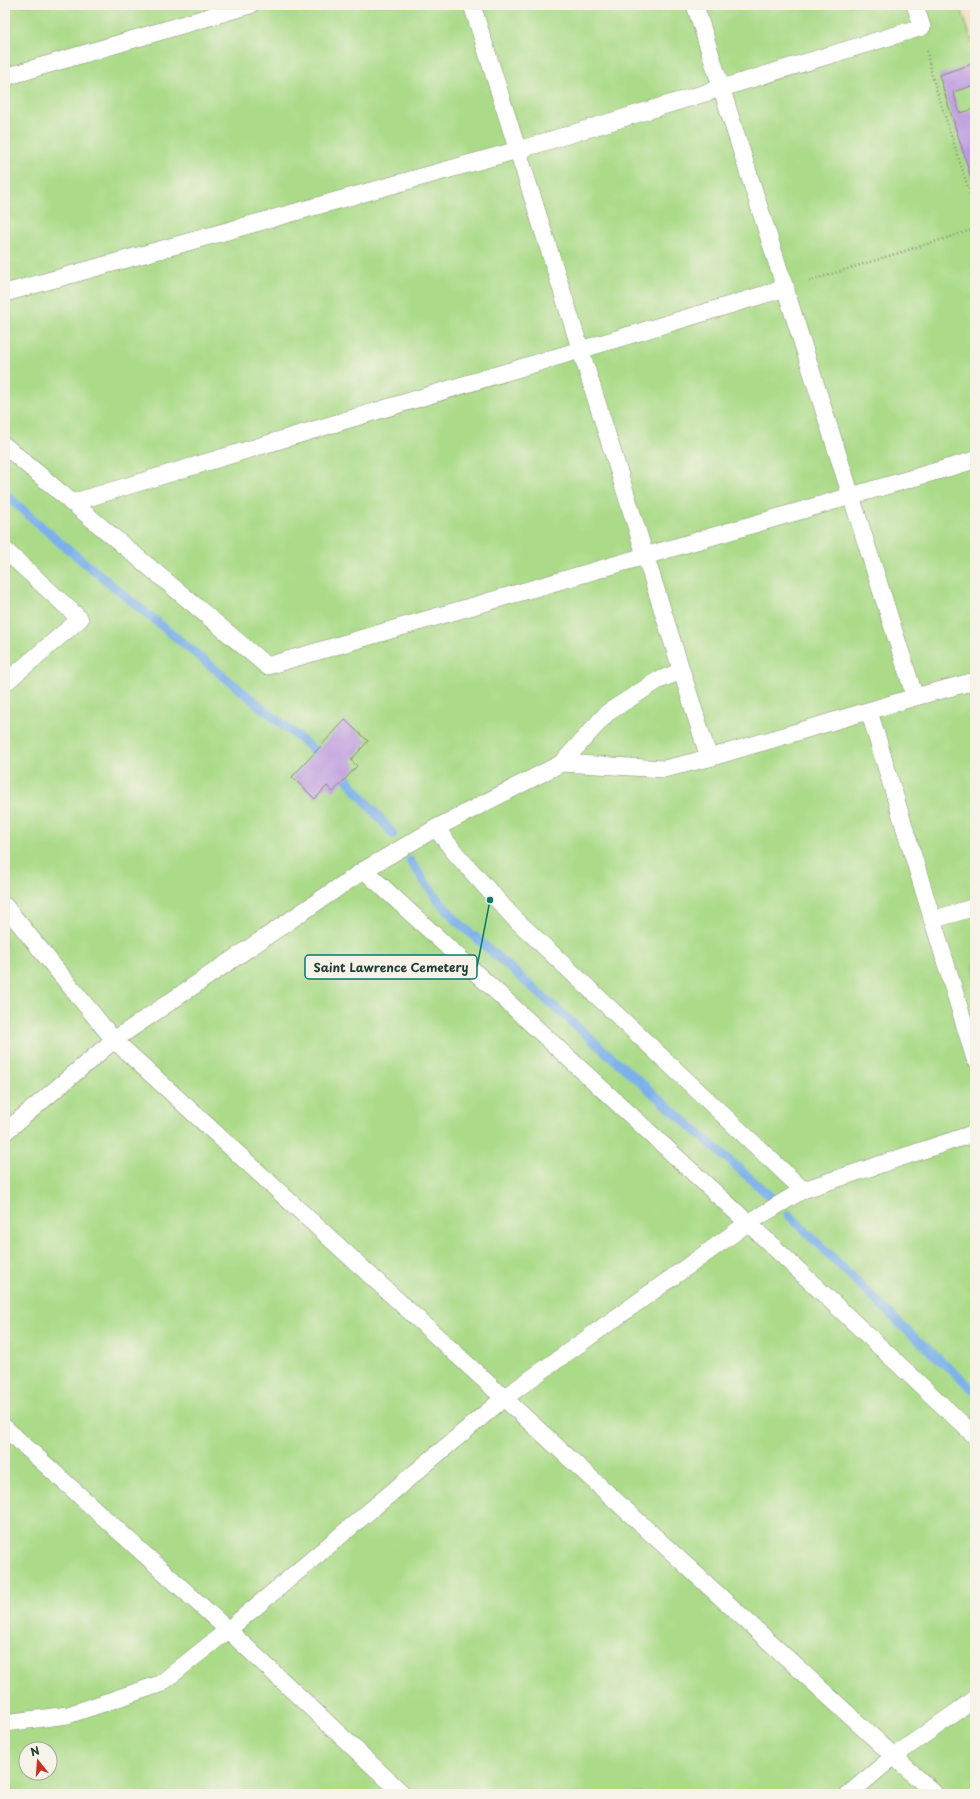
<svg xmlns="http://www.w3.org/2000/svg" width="980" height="1799" font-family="'Playpen Sans',sans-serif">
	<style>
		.green { fill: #abdb89; stroke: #658c5e; fill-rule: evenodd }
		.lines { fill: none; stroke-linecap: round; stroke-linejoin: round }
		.stream { stroke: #7cb0ea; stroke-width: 9 }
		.building { fill: #bc9adf }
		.service-casing { stroke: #888d78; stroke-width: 18 }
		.path { stroke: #888d78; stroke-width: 2.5; stroke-dasharray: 1 3; stroke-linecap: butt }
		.service { stroke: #fff; stroke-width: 17 }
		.leader { fill: none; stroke: #0f766e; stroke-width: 1.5 }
		.callout-dot { fill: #0f766e; stroke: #f7f3e8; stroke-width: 1.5 }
		.callout { fill: #f7f3e8; stroke: #0f766e; stroke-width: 1.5 }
		.callout-label { font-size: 12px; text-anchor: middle; font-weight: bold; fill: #1f3d34 }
	</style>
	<rect width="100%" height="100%" fill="#f7f3e8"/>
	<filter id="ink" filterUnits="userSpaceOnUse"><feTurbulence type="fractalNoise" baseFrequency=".025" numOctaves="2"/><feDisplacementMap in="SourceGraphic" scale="8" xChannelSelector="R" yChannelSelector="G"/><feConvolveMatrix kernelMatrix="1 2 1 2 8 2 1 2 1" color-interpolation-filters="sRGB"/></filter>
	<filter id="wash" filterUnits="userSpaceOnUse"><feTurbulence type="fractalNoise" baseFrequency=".012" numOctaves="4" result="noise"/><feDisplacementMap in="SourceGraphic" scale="16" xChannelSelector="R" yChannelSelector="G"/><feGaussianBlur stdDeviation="0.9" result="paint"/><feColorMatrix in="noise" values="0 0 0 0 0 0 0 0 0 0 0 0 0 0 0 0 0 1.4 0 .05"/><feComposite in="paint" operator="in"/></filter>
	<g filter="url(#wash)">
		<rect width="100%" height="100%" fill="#f1ddbd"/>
		<path class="green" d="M5,5H960L975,51V1794H5ZM26,1749H50V1773H26Z"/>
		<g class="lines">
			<g class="stream">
				<polyline points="5,494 58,541 315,751"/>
				<polyline points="346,778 393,834"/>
				<polyline points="410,861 435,896 460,924 770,1196"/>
				<polyline points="789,1215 901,1325 975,1391"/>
			</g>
		</g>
		<g id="blocks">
			<g class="building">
				<polygon points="975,63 975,85 953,92 960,113 975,109 975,190 939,75"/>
				<polygon points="345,720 368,741 351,760 357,766 346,778 333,792 327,786 315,799 292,777"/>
			</g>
		</g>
	</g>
	<g filter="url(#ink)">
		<use href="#blocks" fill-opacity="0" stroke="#888d78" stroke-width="1"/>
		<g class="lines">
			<defs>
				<g id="service">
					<polyline points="472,5 709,758"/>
					<polyline points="695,5 915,697"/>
					<polyline points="5,77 250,5"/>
					<polyline points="5,293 518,150 922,27 915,5"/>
					<polyline points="5,446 267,666 975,460"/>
					<polyline points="71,503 786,288"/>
					<polyline points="5,550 80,619 5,683"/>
					<polyline points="869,711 975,1059"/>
					<polyline points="562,763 607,713 657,681 681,671"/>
					<polyline points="436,828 456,854 513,917 803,1190"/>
					<polyline points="364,870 748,1223 975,1436"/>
					<polyline points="5,906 114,1040 935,1794"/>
					<polyline points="932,920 975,907"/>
					<polyline points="5,1132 114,1040 364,870 436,828 562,763 664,769 709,758 915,697 975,681"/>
					<polyline points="5,1428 228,1630 403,1794"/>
					<polyline points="5,1723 68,1715 160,1684 228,1630 504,1398 748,1223 803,1190 975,1133"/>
					<polyline points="849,1794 894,1756 975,1699"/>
				</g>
			</defs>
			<use href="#service" class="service-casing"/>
			<g class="path">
				<polyline points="927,51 932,76 975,209"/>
				<polyline points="809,281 975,229"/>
			</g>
			<use href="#service" class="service"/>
		</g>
	</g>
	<path class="leader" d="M490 900L477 967"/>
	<circle class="callout-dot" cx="490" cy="900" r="4"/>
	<rect class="callout" x="305" y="955" width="172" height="24" rx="4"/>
	<g class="callout-label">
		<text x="391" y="972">Saint Lawrence Cemetery</text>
	</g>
	<rect width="980" height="1799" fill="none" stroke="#f7f3e8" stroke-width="20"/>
	<g transform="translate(38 1761) rotate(343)"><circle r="19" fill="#f7f3e8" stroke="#a1aaa0"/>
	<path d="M0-3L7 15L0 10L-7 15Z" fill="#c8321e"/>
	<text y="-6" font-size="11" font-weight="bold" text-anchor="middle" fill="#1f3d34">N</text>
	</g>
</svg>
